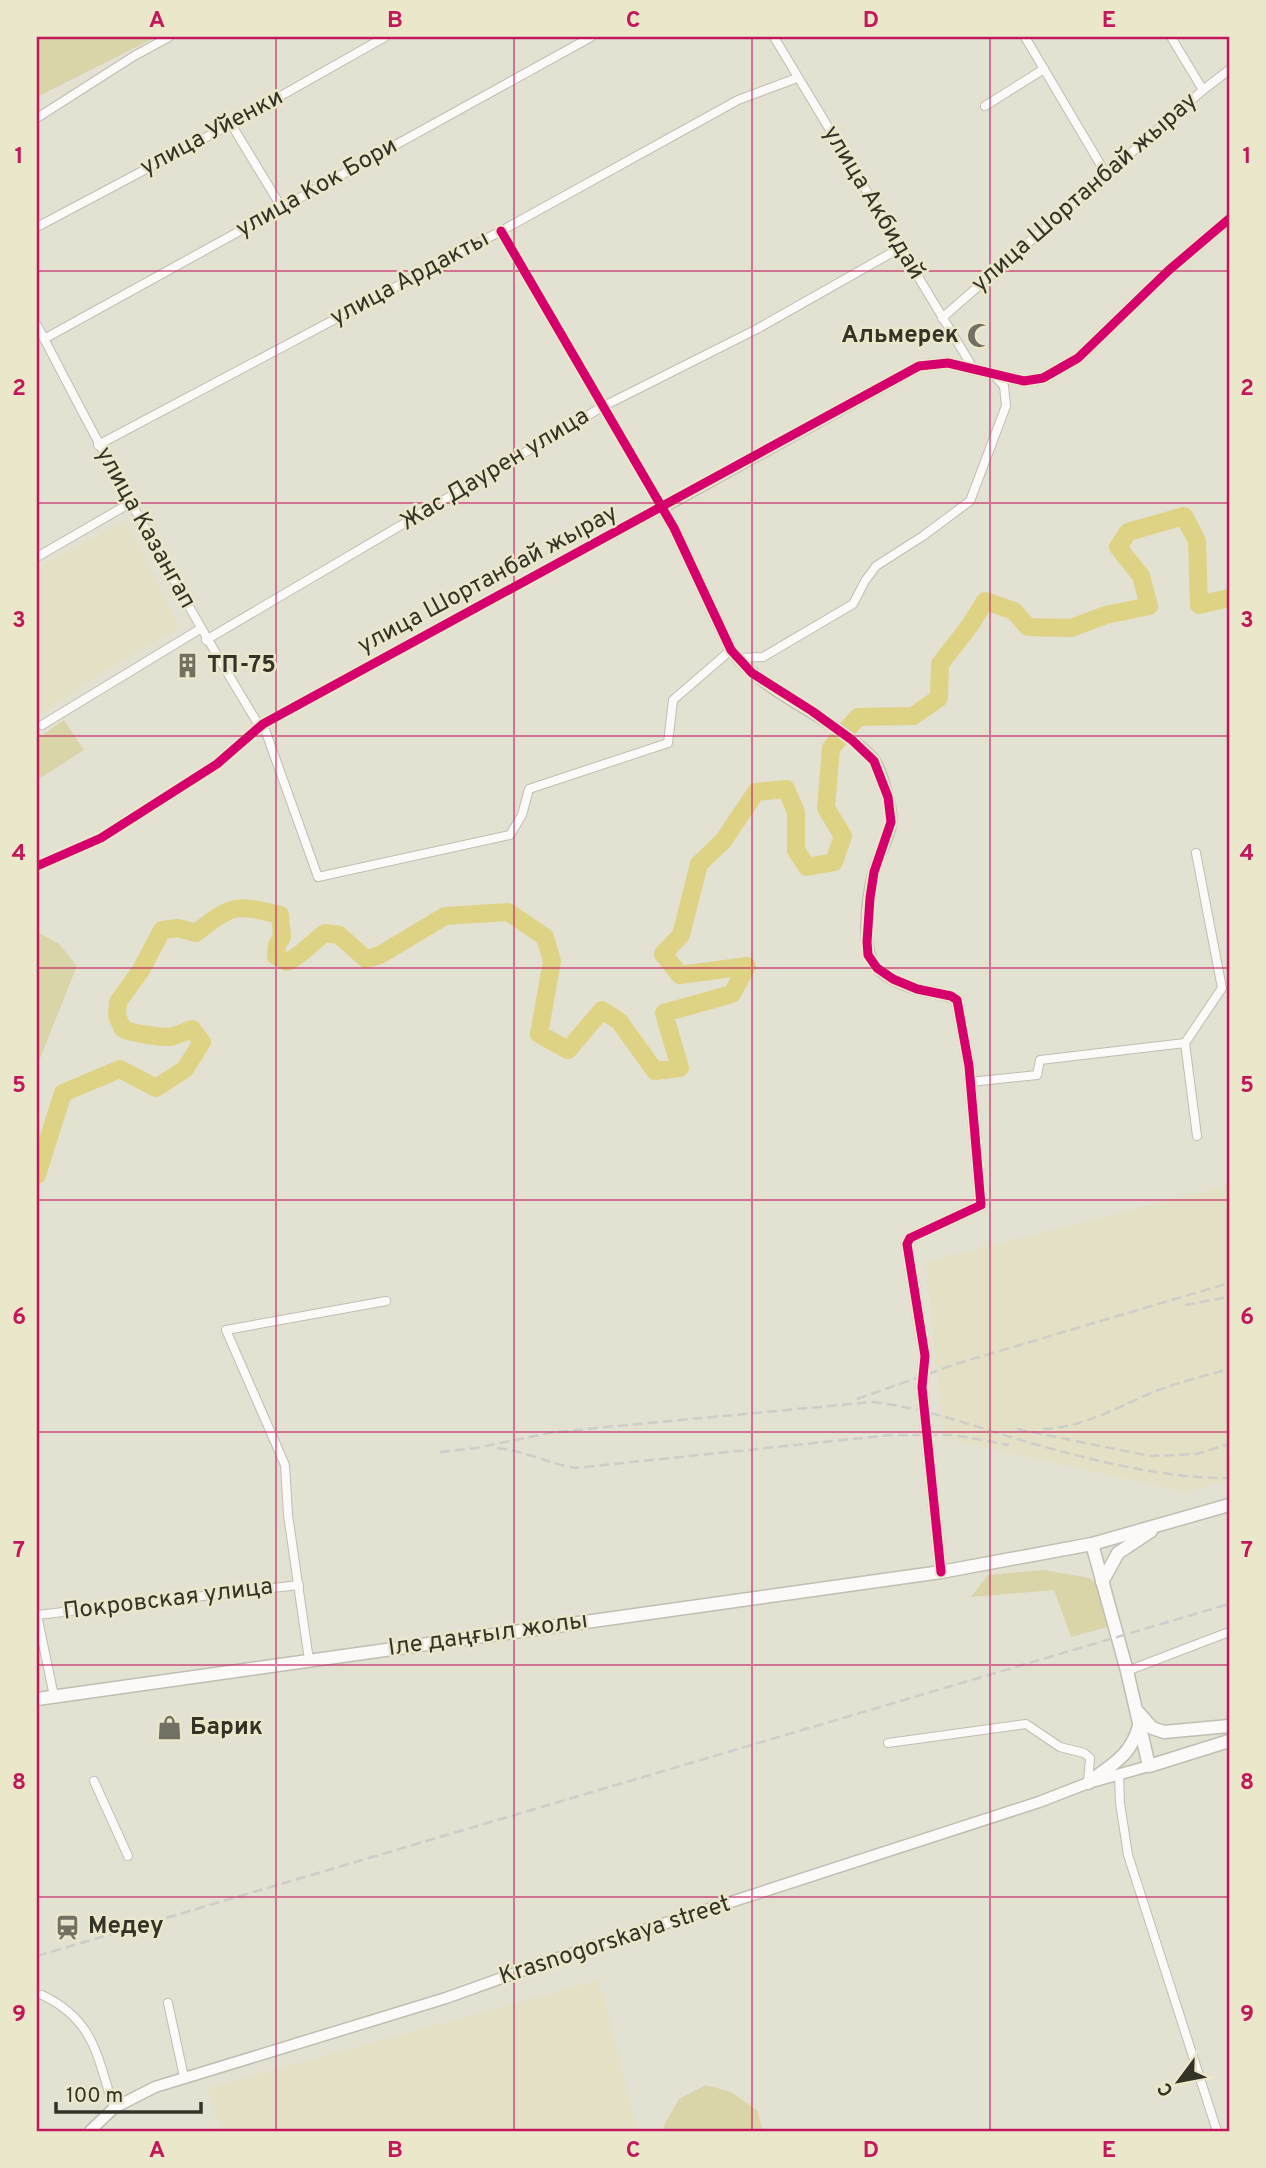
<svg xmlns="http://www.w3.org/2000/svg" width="1266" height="2168" font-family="Overpass,sans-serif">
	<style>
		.built { fill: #e4e0c5 }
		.green { fill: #dad4a9 }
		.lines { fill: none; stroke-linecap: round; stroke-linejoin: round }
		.river { stroke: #ded384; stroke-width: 18 }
		.street-casing { stroke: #c0beb2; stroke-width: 10 }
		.secondary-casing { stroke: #c0beb2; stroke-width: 13 }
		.primary-casing { stroke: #c0beb2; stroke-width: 15 }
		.street { stroke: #fbfaf8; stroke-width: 8 }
		.secondary { stroke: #fbfaf8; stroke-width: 10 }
		.primary { stroke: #fbfaf8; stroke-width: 12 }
		.rail { stroke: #cecdc9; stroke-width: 2.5; stroke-dasharray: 10 5; stroke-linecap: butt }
		.cycleway-casing { stroke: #eae7ca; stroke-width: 13 }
		.cycleway { stroke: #d6006c; stroke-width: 9 }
		.grid { fill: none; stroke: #c2185b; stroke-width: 2; stroke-opacity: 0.55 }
		.labels { text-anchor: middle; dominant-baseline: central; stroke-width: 5; stroke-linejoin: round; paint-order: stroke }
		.street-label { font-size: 24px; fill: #343328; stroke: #eae7ca }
		.poi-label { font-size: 24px; font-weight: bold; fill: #343328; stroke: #eae7ca; text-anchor: start }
		.neatline { fill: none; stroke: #c2185b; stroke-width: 2.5 }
		.grid-label { font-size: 23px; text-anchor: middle; font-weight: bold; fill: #c2185b }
	</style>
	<rect width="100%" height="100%" fill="#e3e1d1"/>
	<g class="built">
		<polygon points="125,520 179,627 100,674 37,717 37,568"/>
		<polygon points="1229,1185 1229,1481 1186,1492 944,1438 926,1262"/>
		<polygon points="599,1980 638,2131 221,2131 208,2088"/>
	</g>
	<g class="green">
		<polygon points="37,37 156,37 37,97"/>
		<polygon points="64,720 84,750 37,780 37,739"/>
		<polygon points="37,932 59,944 77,966 37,1066"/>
		<polygon points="1043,1570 1090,1578 1097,1585 1111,1626 1071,1637 1054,1590 971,1597 988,1575"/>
		<polygon points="706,2085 731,2092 758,2111 762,2131 664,2131 664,2125 679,2099"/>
	</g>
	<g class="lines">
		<path class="river" d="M37,1175L63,1093L120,1069L156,1088L185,1069L202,1042L192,1029C185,1032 176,1036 169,1037C158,1037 132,1033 123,1029L117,1016L118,1002L141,970L162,930L178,928L196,933C233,904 235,904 280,915L282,937L277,945L276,956L287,962C301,956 311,943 325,933L339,935L366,959L380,955L445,916L508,912L545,937L552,961L539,1034L568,1050L602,1010L619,1021L655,1071L680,1068L664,1013L732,994L747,966L680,975L663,954L681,935L699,864L723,841L756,792L786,789L796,812V850L807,867L834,862L843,836L826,808L831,748L858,717L913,716L939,698L940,664L971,624L985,601L1014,611L1028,627L1071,628L1106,615L1149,606L1141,576L1118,547L1128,532L1184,516L1197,541L1199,605L1229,598"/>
		<defs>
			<g id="street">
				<polyline points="774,37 973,368"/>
				<polyline points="1025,37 1106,174"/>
				<polyline points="1171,37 1203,90"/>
				<polyline points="985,106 1044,69"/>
				<polyline points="37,118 134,56 169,37"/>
				<polyline points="231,124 282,208"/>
				<polyline points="37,227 231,124 385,37"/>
				<polyline points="942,318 1203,90 1229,70"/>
				<path d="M37,325C107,461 180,596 260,727"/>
				<polyline points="44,339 591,37"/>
				<polyline points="98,445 501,231 738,100 797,78"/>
				<polyline points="37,557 132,502"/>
				<polyline points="206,640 602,407 757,329 900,248"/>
				<polyline points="738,658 763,657 853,604 865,581 876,566 923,536 970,501 1006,406 1004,386 993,374"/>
				<polyline points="263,724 318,877 510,835 522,815 529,789 668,743 673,700 731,650"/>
				<polyline points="42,725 200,629"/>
				<polyline points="1196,853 1222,988 1185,1043 1197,1136"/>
				<polyline points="37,866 101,838 217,764 263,724 662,508 501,231"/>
				<polyline points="970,1082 1037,1075 1040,1060 1185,1043"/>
				<polyline points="309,1660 288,1515 285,1465 226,1330 386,1301"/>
				<polyline points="1127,1671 1229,1632"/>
				<polyline points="54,1696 37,1615 299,1585"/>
				<polyline points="888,1743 1026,1724 1060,1747 1084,1753 1090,1758 1088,1783"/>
				<polyline points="1119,1774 1120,1803 1128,1855 1217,2131"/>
				<polyline points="94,1781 128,1856"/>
				<path d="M42,1995C95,2020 97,2057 114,2108"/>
				<polyline points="168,2003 184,2077"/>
			</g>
			<g id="secondary">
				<path d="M941,1572L922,1387L925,1356L907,1244L910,1238L981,1205L969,1066L957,1000C946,993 933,993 921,990C907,987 889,979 878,969C859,952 868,895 874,872C878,855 890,838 891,821C892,807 882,772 874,760C866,749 852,740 842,732C805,706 758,686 731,650L674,528L662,508L919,366L948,363L1024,381L1043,378L1078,358L1169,270L1229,219"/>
				<polyline points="90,2131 114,2108 155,2087 446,1998 552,1960 1039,1802 1088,1783 1149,1766"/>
			</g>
			<g id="primary">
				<polyline points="1092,1544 1127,1671 1149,1766 1229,1741"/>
				<polyline points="1102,1582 1118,1553 1151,1531"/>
				<polyline points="37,1699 941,1572 1092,1544 1229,1505"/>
				<polyline points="1139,1713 1152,1728 1164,1732 1229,1726"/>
				<path d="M1088,1783C1111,1765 1131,1756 1139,1726"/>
			</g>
		</defs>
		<use href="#street" class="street-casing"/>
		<use href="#secondary" class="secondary-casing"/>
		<use href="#primary" class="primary-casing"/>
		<use href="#street" class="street"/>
		<use href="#secondary" class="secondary"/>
		<use href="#primary" class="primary"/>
		<g class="rail">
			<polyline points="1185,1305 1229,1297"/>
			<polyline points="857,1399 959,1363 1229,1283"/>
			<polyline points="1017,1429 1150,1456 1196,1454 1229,1444"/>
			<path d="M1043,1429C1081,1428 1116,1408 1151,1393C1176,1383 1203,1376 1229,1369"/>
			<path d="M497,1448C524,1451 548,1463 575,1468L891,1435H954L1009,1445"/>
			<path d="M440,1452L476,1448L549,1433L606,1427L872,1402C919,1407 962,1422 1007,1436C1074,1456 1160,1479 1229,1478"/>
			<polyline points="37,1956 1229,1604"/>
		</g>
		<defs>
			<g id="cycleway">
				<polyline points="501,231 674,528 731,650 752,673 812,711 852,740 874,761 888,797 891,822 874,872 870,898 867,942 868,955 877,968 893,979 917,989 951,996 957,1000 969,1066 981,1205 910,1238 907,1244 925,1356 922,1387 941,1572"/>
				<polyline points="37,866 101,838 217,764 263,724 919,366 948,363 1024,381 1043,378 1078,358 1169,270 1229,219"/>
			</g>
		</defs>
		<use href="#cycleway" class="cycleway-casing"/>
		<use href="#cycleway" class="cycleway"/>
	</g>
	<path class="grid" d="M276,37V2131M514,37V2131M752,37V2131M990,37V2131M37,271H1229M37,503H1229M37,736H1229M37,968H1229M37,1200H1229M37,1432H1229M37,1665H1229M37,1897H1229"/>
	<defs>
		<symbol id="mosque-bare" viewBox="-9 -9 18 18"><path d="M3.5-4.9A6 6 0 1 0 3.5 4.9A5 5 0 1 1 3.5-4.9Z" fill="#717063" stroke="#eae7ca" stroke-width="2.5" paint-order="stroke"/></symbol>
		<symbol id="building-bare" viewBox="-9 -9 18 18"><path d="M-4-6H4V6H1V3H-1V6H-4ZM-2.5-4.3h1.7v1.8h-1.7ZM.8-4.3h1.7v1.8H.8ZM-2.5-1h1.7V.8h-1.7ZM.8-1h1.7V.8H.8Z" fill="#717063" stroke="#eae7ca" stroke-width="2.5" paint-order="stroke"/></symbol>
		<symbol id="shop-bare" viewBox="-9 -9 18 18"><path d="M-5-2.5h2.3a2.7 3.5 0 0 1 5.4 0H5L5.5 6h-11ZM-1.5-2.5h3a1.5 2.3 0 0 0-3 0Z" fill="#717063" stroke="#eae7ca" stroke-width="2.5" paint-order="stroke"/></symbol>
		<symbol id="station-bare" viewBox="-9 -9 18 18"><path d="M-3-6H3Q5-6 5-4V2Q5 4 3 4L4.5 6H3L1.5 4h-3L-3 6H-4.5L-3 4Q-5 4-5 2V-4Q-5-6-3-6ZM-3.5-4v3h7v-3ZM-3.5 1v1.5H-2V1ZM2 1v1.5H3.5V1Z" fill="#717063" stroke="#eae7ca" stroke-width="2.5" paint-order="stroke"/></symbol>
	</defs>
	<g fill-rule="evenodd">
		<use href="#mosque-bare" x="962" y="318" width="35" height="35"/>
		<use href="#building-bare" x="170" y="648" width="35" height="35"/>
		<use href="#shop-bare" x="152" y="1710" width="35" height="35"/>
		<use href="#station-bare" x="50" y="1910" width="35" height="35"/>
	</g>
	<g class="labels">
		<g class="street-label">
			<text transform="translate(212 133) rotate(-28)">улица Уйенки</text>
			<text transform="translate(317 188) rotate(-29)">улица Кок Бори</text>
			<text transform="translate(1085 193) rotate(-41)">улица Шортанбай жырау</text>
			<text transform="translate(873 203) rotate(59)">улица Акбидай</text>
			<text transform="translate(410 279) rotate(-28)">улица Ардакты</text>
			<text transform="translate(495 470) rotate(-31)">Жас Даурен улица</text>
			<text transform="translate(145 528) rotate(61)">улица Казангап</text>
			<text transform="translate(488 580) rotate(-28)">улица Шортанбай жырау</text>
			<text transform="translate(168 1600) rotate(-7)">Покровская улица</text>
			<text transform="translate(488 1635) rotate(-8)">Іле даңғыл жолы</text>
			<text transform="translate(615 1941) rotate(-18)">Krasnogorskaya street</text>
		</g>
		<g class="poi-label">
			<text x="959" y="336" text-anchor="end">Альмерек</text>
			<text x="207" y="666">ТП-75</text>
			<text x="190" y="1728">Барик</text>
			<text x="88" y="1927">Медеу</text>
		</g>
	</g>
	<rect width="1266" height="2168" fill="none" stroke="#eae7ca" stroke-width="77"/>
	<g transform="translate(1179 2081) rotate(238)" stroke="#eae7ca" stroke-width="5" paint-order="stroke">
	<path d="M0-5L12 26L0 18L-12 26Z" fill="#343328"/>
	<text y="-10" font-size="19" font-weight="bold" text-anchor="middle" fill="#343328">С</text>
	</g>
	<path d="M56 2102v10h145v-10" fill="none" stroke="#343328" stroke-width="3.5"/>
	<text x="66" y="2102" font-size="21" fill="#343328" stroke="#eae7ca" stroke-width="5" paint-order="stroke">100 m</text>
	<rect x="38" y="38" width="1190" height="2092" class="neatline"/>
	<g class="grid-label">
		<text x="157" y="27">A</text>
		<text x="395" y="27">B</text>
		<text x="633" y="27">C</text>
		<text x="871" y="27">D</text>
		<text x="1109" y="27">E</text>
		<text x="19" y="163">1</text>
		<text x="1247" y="163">1</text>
		<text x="19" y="395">2</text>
		<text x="1247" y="395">2</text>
		<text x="19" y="627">3</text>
		<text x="1247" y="627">3</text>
		<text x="19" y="860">4</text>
		<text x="1247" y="860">4</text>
		<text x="19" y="1092">5</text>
		<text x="1247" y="1092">5</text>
		<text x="19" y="1324">6</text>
		<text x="1247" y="1324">6</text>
		<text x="19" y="1557">7</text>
		<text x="1247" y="1557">7</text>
		<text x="19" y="1789">8</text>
		<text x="1247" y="1789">8</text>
		<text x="19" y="2021">9</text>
		<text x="1247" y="2021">9</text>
		<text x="157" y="2157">A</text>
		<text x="395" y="2157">B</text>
		<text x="633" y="2157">C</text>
		<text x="871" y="2157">D</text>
		<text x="1109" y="2157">E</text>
	</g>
</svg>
